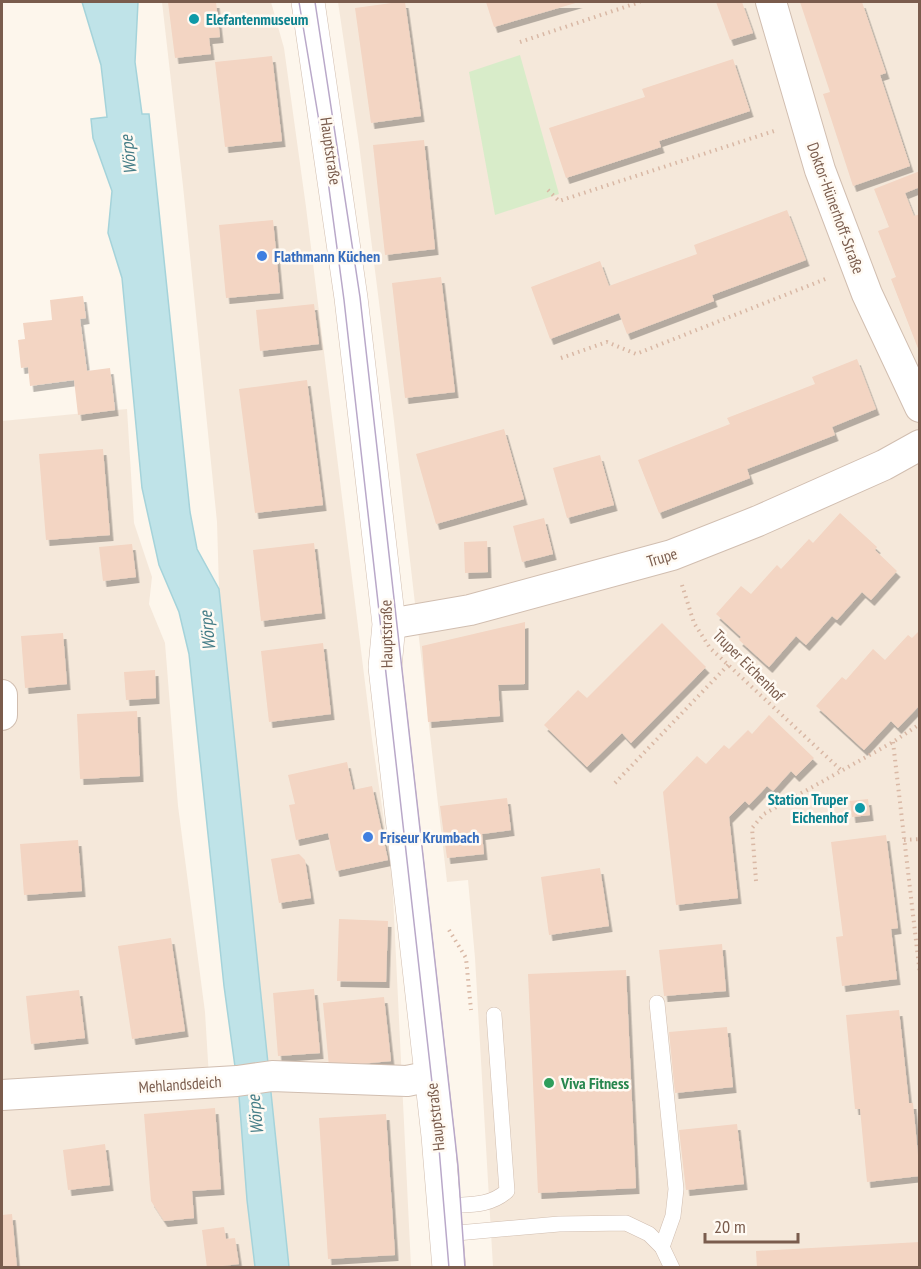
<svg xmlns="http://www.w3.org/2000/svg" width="921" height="1269" font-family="'PT Sans Narrow',sans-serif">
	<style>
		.residential { fill: #f5e8da }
		.green { fill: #d8ecc9 }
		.water { fill: #bfe3e8; stroke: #a5d3da; stroke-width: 1.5 }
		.building { fill: #f3d5c3; filter: url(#shadow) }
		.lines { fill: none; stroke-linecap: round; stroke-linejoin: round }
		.service-casing { stroke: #d1beb0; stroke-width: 16 }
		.minor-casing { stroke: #d1beb0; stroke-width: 32 }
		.tertiary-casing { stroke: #d1beb0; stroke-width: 34 }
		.path { stroke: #d9b8a5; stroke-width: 4; stroke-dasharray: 1.5 4.5; stroke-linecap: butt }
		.service { stroke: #fff; stroke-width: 15 }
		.minor { stroke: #fff; stroke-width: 30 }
		.tertiary { stroke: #fff; stroke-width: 33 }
		.tram { stroke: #b9a8c9; stroke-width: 1.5 }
		.culture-dot { fill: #0f9aa8; stroke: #fffaf3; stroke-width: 2 }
		.shop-dot { fill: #3f7fe0; stroke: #fffaf3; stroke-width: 2 }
		.leisure-dot { fill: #2e9e5b; stroke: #fffaf3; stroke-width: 2 }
		.labels { text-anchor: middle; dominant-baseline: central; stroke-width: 5; stroke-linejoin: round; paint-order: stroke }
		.culture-label { font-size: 16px; font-weight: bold; fill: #0d838f; stroke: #fffaf3; text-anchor: start }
		.street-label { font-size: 16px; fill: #7a5c4d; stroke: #fffaf3 }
		.shop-label { font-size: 16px; font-weight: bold; fill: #366cbe; stroke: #fffaf3; text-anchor: start }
		.leisure-label { font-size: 16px; font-weight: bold; fill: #27864d; stroke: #fffaf3; text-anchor: start }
		.water-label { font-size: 18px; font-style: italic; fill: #437c86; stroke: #fffaf3 }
	</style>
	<defs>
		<filter id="shadow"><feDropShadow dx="3.5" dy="6" stdDeviation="0" flood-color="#0004"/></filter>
	</defs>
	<rect width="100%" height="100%" fill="#fdf6ec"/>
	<g class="residential">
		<polygon points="162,2 271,2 284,48 306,207 372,739 392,875 411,1267 289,1267 219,589 217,522 183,186"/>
		<polygon points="338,2 919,2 919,1267 493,1267 475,958 468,880 447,882 394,421 359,144"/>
		<polygon points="127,409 134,523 152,577 149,604 165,643 178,806 205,1012 210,1094 239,1096 247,1200 255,1267 2,1268 2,421"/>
	</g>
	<polygon class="green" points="520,55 559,194 495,215 469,72"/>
	<polygon class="water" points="82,2 138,2 135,62 142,114 149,114 190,512 197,549 219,589 289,1267 255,1267 247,1200 239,1096 224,986 189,654 179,612 159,565 142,488 122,278 108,233 112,191 93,138 91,119 107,117 101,65"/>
	<g class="building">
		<polygon points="168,2 216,2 220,37 209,38 211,54 175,58"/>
		<polygon points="399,2 405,2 421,116 371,123 355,8"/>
		<polygon points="486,2 579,2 494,27"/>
		<polygon points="716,2 742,2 753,33 730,40"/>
		<polygon points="800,2 862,2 886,73 880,75 910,166 853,186 823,94 830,92"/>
		<polygon points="272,56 282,141 225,147 215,62"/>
		<polygon points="733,59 750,111 659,141 661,147 566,178 549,128 645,97 642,89"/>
		<polygon points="424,140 435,249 385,255 373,145"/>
		<polygon points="920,171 920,187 905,193 914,216 920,214 919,351 891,279 896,277 878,231 889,227 874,189"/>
		<polygon points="787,210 806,260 712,295 714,301 627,334 619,313 550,339 531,287 600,261 609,286 697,254 694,245"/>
		<polygon points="273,220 280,293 226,298 219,225"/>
		<polygon points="441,277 455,392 405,398 392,283"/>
		<polygon points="83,296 86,318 80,319 87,371 110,368 115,410 78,415 74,380 30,386 28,367 21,368 18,340 25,339 23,323 52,320 50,300"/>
		<polygon points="314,304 319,344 260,351 256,310"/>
		<polygon points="857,359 876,409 832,427 835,435 747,469 750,478 659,513 638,460 730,424 727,418 815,384 812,377"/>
		<polygon points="307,380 323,505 255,513 239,389"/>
		<polygon points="504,429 524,499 436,524 416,454"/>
		<polygon points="103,449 110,535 46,540 39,454"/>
		<polygon points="600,455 614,505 567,518 553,468"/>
		<polygon points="840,513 877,547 875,550 897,571 871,600 862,592 837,620 832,616 806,645 796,636 769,667 739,640 741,637 716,614 741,586 751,594 777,565 781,569 809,539 813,543"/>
		<polygon points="544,518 553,554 522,562 513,526"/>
		<polygon points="487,541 488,572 465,573 464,542"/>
		<polygon points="314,543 322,613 261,621 253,550"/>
		<polygon points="132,544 136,577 103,581 99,547"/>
		<polygon points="525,622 525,684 498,685 500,716 428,722 422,646"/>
		<polygon points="662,623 706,667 631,743 622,733 587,767 544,725 578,690 587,698"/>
		<polygon points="920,630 920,705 898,728 891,721 864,750 816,706 842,677 846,680 873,649 885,660 908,635 912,638"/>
		<polygon points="63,633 67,684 25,688 21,636"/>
		<polygon points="323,643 331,714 269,722 261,651"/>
		<polygon points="155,670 156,698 126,700 124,672"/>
		<polygon points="137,711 140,776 80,779 77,714"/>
		<polygon points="769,715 814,758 796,776 791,771 773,791 767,786 749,805 745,801 729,817 738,898 676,905 663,792 697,756 706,764 724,745 729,749 748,730 752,734"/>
		<polygon points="347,762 353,790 372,786 388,860 336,871 328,833 296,840 289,805 295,804 288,775"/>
		<polygon points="507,798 511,830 482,834 484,854 447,858 440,806"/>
		<polygon points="868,799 870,815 852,817 850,801"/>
		<polygon points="886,835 898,928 891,929 897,979 842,986 836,937 843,936 831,842"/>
		<polygon points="78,840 82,891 24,895 20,844"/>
		<polygon points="299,854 305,860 311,898 279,903 271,859"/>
		<polygon points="600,868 609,926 549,935 541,877"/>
		<polygon points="339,919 388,921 386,982 337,981"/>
		<polygon points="171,938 185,1031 132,1039 118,946"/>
		<polygon points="722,944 726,991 664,996 659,950"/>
		<polygon points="626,970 636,1188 538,1193 528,974"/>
		<polygon points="314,989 320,1053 278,1056 273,993"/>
		<polygon points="79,990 85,1038 31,1044 26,996"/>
		<polygon points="384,997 391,1061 329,1067 323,1003"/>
		<polygon points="899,1010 909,1103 913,1103 920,1176 867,1182 860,1109 855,1109 846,1015"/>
		<polygon points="727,1027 733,1087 675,1093 669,1032"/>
		<polygon points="215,1108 221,1189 192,1191 194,1218 164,1221 151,1201 144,1114"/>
		<polygon points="386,1114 395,1255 328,1259 319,1118"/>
		<polygon points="737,1124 744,1184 686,1190 679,1130"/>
		<polygon points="105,1144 110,1185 68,1190 63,1150"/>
		<polygon points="12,1214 17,1268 2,1268 2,1215"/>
		<polygon points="224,1227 226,1239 235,1238 239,1264 207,1268 202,1230"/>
		<polygon points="920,1242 920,1268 757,1268 756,1251"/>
	</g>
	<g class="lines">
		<defs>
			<g id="service">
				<polyline points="657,1003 676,1189 673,1216 662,1247"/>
				<path d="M444,1206C468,1204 489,1207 507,1191L494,1015"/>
				<polyline points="446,1234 559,1224 626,1223 649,1234 662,1247 672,1268"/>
			</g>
			<g id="minor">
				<polyline points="771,2 820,170 867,294 920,407"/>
				<polyline points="389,624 470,610 672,555 758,521 884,465 920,445"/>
				<polyline points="2,695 2,715"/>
				<polyline points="2,1095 237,1081 272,1076 407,1081 431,1076"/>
			</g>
			<polyline id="tertiary" points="308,2 351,298 389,624 385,667 438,1136 449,1268"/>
		</defs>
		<use href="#service" class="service-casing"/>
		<use href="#minor" class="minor-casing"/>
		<use href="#tertiary" class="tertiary-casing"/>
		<g class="path">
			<polyline points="520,42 640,2"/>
			<polyline points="548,190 559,201 777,130"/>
			<polyline points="561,358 607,342 636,354 828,278"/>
			<polyline points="682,585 694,623 710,648 842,771"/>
			<polyline points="893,742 920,975"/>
			<polyline points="615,783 729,664"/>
			<polyline points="904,840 920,839"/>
			<polyline points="756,881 752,828 764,814 893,742 920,724"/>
			<polyline points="449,930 466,958 471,1010"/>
		</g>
		<use href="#service" class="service"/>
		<use href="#minor" class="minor"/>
		<use href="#tertiary" class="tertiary"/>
		<g class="tram">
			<polyline points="299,2 324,151 344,300 438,1136 449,1268"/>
			<polyline points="315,2 360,297 458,1166 465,1268"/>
		</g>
	</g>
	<g class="culture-dot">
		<circle cx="194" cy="19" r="6"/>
		<circle cx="860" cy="808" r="6"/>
	</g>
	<g class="shop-dot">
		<circle cx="262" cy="256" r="6"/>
		<circle cx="368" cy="837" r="6"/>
	</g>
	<circle class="leisure-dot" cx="549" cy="1083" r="6"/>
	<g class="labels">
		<g class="culture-label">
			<text x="206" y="19">Elefantenmuseum</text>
			<text x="848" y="799" text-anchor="end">Station Truper<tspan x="848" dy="18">Eichenhof</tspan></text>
		</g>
		<g class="street-label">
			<text transform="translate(331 151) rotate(82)">Hauptstraße</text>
			<text transform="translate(836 208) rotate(70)">Doktor-Hünerhoff-Straße</text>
			<text transform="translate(662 557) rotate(-17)">Trupe</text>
			<text transform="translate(386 634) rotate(-91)">Hauptstraße</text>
			<text transform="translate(749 665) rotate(45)">Truper Eichenhof</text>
			<text transform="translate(180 1084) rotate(-4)">Mehlandsdeich</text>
			<text transform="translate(435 1117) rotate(-96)">Hauptstraße</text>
		</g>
		<g class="shop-label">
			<text x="274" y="256">Flathmann Küchen</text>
			<text x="380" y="837">Friseur Krumbach</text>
		</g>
		<g class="leisure-label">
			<text x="561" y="1083">Viva Fitness</text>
		</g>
		<g class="water-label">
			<text transform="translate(128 155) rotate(-97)">Wörpe</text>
			<text transform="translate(207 631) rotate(-96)">Wörpe</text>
			<text transform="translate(255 1115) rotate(-96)">Wörpe</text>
		</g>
	</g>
	<rect width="921" height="1269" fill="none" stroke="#7a5c4d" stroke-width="6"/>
	<path d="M705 1233v9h93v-9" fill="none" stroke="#7a5c4d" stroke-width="3"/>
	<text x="714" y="1233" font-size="18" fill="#7a5c4d" stroke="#fffaf3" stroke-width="4.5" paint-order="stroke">20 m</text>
</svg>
